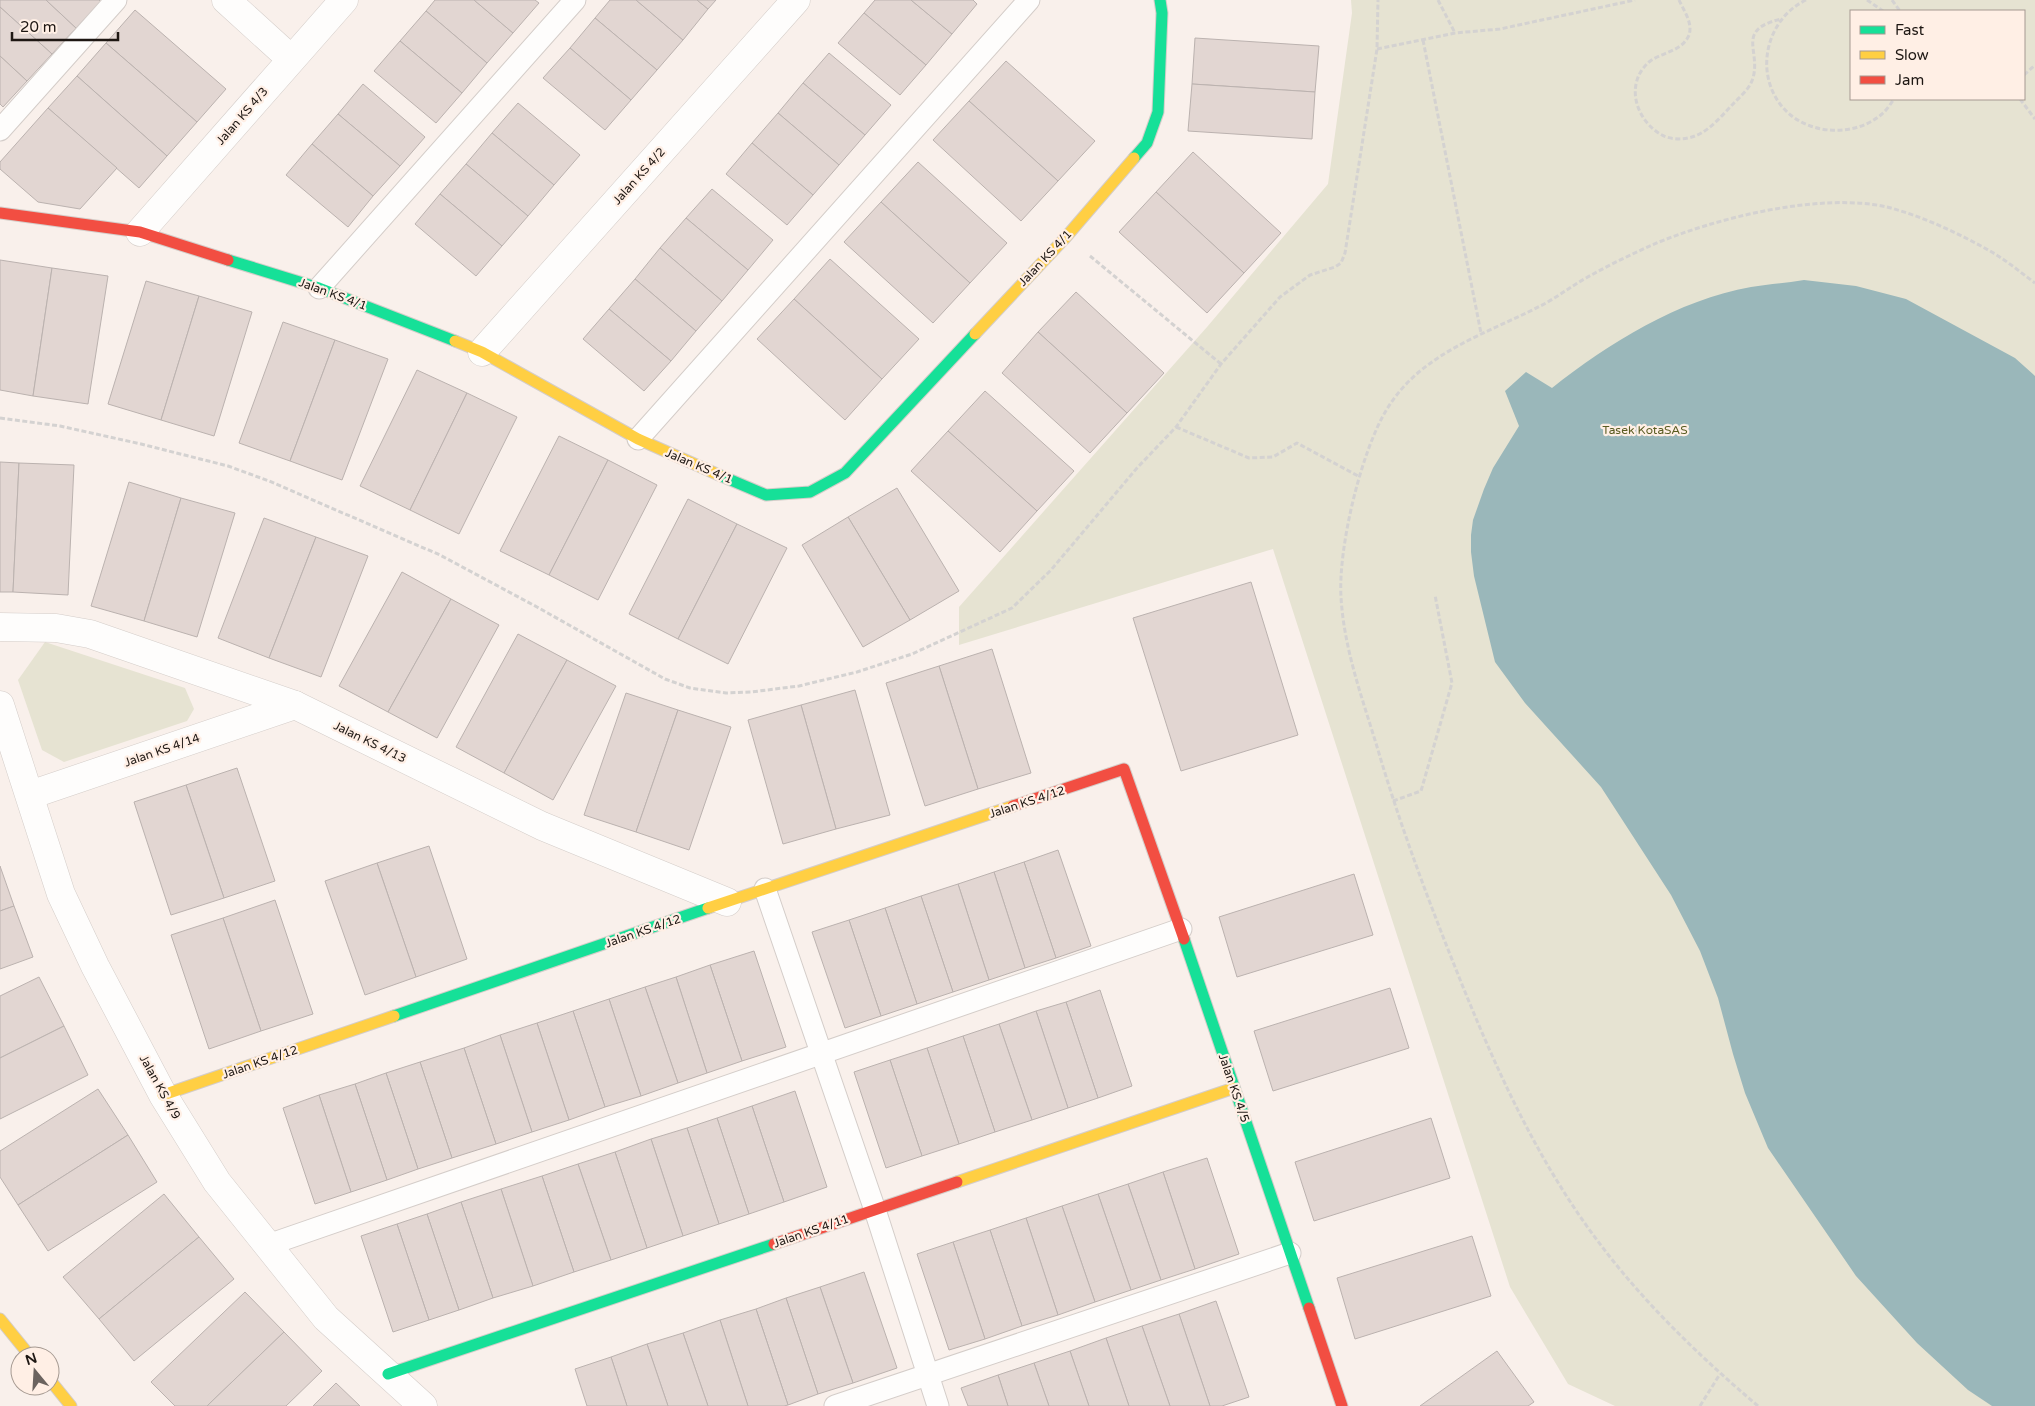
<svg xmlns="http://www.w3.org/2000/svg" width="2035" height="1406" font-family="'Varela Round',sans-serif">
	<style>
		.green { fill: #e6e3d2; fill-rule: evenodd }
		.water { fill: #9ab7ba }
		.building { fill: #e2d6d2; stroke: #bbb2af }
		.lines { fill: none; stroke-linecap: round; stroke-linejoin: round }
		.lane-casing { stroke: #d4cdc9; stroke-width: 23 }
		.street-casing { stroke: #d4cdc9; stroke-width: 29 }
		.fast-casing { stroke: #d4cdc9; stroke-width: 13 }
		.slow-casing { stroke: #d4cdc9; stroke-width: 13 }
		.jam-casing { stroke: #d4cdc9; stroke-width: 13 }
		.path { stroke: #d4d2d1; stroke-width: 3; stroke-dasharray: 5 2.5; stroke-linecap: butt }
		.lane { stroke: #fefdfc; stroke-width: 21 }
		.street { stroke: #fefdfc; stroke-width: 28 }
		.fast { stroke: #16e098; stroke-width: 11 }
		.slow { stroke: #ffcf43; stroke-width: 11 }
		.jam { stroke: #f24e42; stroke-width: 11 }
		.labels { text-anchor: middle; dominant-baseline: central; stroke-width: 4.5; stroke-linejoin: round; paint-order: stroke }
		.street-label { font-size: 12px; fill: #1e1713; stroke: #ffefe5 }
		.park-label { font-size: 12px; fill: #595b20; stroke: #ffefe5 }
	</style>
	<rect width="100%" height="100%" fill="#f9f0eb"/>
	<g class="green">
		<path d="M1351,0H2035V1406H1615L1568,1384L1510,1287L1273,549L959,645V607L1207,327L1328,184L1352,13ZM1851,11H2024V99H1851Z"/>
		<polygon points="45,642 185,688 194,709 187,721 64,762 42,750 18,680"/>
	</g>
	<path class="water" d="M1804,280L1856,286L1906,299L2015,358L2035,376V1406H1992L1968,1390L1917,1343L1856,1276L1768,1148L1745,1093L1733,1054L1718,998L1700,951L1671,895L1601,787L1525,703L1495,662L1474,576L1471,552V535L1473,520L1484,489L1493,468L1519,426L1505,391L1526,372L1552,388C1609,343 1678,300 1751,287C1768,284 1786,283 1804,280Z"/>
	<g class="building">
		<polygon points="0,0 46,0 76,28 52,54 0,7"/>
		<polygon points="46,0 99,0 101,2 76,28"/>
		<polygon points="435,0 474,0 513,33 487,63 426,11"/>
		<polygon points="474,0 535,0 539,3 513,33"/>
		<polygon points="610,0 636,0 683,40 657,70 595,18"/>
		<polygon points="636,0 697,0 708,9 683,40"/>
		<polygon points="697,0 716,0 708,9"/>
		<polygon points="875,0 911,0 952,34 926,65 864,13"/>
		<polygon points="911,0 973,0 977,4 952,34"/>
		<polygon points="0,7 52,54 27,81 0,56"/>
		<polygon points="135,10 226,89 197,122 106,43"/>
		<polygon points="426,11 487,63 462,93 400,41"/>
		<polygon points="864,13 926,65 900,95 838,43"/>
		<polygon points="595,18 657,70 631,100 570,48"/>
		<polygon points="1195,38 1319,46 1315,92 1192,84"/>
		<polygon points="400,41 462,93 436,123 374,71"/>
		<polygon points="106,43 197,122 167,156 77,76"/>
		<polygon points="570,48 631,100 605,130 543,78"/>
		<polygon points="829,53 891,105 865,135 803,83"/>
		<polygon points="0,56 27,81 3,107 0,104"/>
		<polygon points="1006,61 1095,141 1058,181 969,101"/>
		<polygon points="77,76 167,156 139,188 48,108"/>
		<polygon points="803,83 865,135 839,165 778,113"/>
		<polygon points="363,84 425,137 400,166 338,114"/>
		<polygon points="1192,84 1315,92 1312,139 1188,131"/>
		<polygon points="969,101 1058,181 1021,221 933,140"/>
		<polygon points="518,103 580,155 554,185 492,133"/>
		<polygon points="48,108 117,168 80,209 38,202 0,169 0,162"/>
		<polygon points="778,113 839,165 813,195 752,143"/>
		<polygon points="338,114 400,166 373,196 312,144"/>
		<polygon points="492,133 554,185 528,216 466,164"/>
		<polygon points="752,143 813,195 787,225 726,174"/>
		<polygon points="312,144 373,196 348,227 286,175"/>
		<polygon points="1193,152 1281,233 1244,273 1156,192"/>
		<polygon points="918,162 1007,243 970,283 881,202"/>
		<polygon points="466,164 528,216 502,246 440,194"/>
		<polygon points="712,189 773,240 748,270 686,218"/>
		<polygon points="1156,192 1244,273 1207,313 1119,232"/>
		<polygon points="440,194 502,246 476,276 415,224"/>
		<polygon points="881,202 970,283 933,323 844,242"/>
		<polygon points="686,218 748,270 722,301 660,248"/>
		<polygon points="660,248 722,301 696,331 635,279"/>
		<polygon points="830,259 919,339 882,379 794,299"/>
		<polygon points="0,260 52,268 33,396 0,390"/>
		<polygon points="52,268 108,276 88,404 33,396"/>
		<polygon points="635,279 696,331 671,361 609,309"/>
		<polygon points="146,281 199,296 161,420 108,404"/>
		<polygon points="1076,292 1164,373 1127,413 1038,332"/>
		<polygon points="199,296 252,312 214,436 161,420"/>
		<polygon points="794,299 882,379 845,420 757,339"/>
		<polygon points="609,309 671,361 644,391 583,339"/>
		<polygon points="283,322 335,340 290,461 239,443"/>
		<polygon points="1038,332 1127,413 1090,453 1002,373"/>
		<polygon points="335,340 388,359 342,480 290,461"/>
		<polygon points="417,370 467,393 410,510 360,486"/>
		<polygon points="985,391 1074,471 1037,511 948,431"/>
		<polygon points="467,393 517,417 459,534 410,510"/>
		<polygon points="948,431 1037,511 1000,552 911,471"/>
		<polygon points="559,436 608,460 549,575 500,551"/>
		<polygon points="608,460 657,485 598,600 549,575"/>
		<polygon points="0,462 19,463 13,592 0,592"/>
		<polygon points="19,463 74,465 68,595 13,592"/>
		<polygon points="129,482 181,498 144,621 91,606"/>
		<polygon points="897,488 959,591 910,620 848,517"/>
		<polygon points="181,498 235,513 197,637 144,621"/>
		<polygon points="688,499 737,524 678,639 629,614"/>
		<polygon points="848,517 910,620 863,647 802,545"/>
		<polygon points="264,518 316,537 269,658 218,638"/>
		<polygon points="737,524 787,548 728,664 678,639"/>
		<polygon points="316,537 368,556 321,677 269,658"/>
		<polygon points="402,572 451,599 388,712 339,686"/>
		<polygon points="1251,582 1298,735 1181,771 1133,618"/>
		<polygon points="451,599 499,625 437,738 388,712"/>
		<polygon points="518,634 567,660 504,773 456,747"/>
		<polygon points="992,649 1031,773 978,789 939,666"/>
		<polygon points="567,660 616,686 553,800 504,773"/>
		<polygon points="939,666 978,789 925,806 886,683"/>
		<polygon points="855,690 890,815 836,829 801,705"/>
		<polygon points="626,693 678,710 636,832 584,815"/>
		<polygon points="801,705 836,829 783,844 748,720"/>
		<polygon points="678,710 731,727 689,850 636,832"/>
		<polygon points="237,768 275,881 224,898 186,785"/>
		<polygon points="186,785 224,898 171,915 134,802"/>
		<polygon points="429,846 467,959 416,977 377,863"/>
		<polygon points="1058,850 1091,946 1056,958 1024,862"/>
		<polygon points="1024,862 1056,958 1025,968 994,872"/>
		<polygon points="377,863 416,977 365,995 325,881"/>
		<polygon points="0,866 14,906 0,911"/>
		<polygon points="994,872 1025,968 989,980 958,884"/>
		<polygon points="1354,874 1373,935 1237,977 1219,917"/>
		<polygon points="958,884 989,980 953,992 921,896"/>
		<polygon points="921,896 953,992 917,1004 885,908"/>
		<polygon points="275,900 313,1014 261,1031 223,918"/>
		<polygon points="14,906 33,957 0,969 0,911"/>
		<polygon points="885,908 917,1004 881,1016 849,920"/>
		<polygon points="223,918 261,1031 209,1049 171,935"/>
		<polygon points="849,920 881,1016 845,1028 812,932"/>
		<polygon points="754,951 786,1047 742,1061 710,965"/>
		<polygon points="710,965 742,1061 707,1073 676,977"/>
		<polygon points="39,977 64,1026 0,1058 0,996"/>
		<polygon points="676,977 707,1073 678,1083 645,987"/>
		<polygon points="645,987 678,1083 641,1096 609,999"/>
		<polygon points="1390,988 1409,1048 1273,1091 1254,1031"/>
		<polygon points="1100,990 1132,1086 1098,1098 1066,1002"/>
		<polygon points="609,999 641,1096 605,1107 573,1011"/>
		<polygon points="1066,1002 1098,1098 1068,1108 1036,1011"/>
		<polygon points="573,1011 605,1107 569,1120 537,1023"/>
		<polygon points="1036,1011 1068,1108 1032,1120 999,1024"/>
		<polygon points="537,1023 569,1120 532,1132 500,1035"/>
		<polygon points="999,1024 1032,1120 995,1132 963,1036"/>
		<polygon points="64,1026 88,1075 0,1119 0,1058"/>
		<polygon points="500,1035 532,1132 496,1144 464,1048"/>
		<polygon points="963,1036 995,1132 959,1144 927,1048"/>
		<polygon points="464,1048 496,1144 452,1158 420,1062"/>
		<polygon points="927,1048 959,1144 922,1156 890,1060"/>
		<polygon points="890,1060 922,1156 886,1168 854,1072"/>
		<polygon points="420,1062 452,1158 418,1169 386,1073"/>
		<polygon points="386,1073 418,1169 387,1180 355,1084"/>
		<polygon points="355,1084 387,1180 351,1192 319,1095"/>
		<polygon points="98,1089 128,1135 18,1205 0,1177 0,1151"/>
		<polygon points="795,1091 827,1187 784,1202 752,1106"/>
		<polygon points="319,1095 351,1192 315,1204 283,1108"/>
		<polygon points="752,1106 784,1202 749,1214 717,1118"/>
		<polygon points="717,1118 749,1214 719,1224 687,1128"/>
		<polygon points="1431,1118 1450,1178 1314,1221 1295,1162"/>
		<polygon points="687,1128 719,1224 683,1236 651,1139"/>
		<polygon points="128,1135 157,1182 48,1251 18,1205"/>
		<polygon points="651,1139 683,1236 647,1248 615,1152"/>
		<polygon points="615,1152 647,1248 611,1260 578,1164"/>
		<polygon points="1207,1158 1239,1254 1195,1269 1163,1172"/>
		<polygon points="578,1164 611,1260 574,1272 542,1176"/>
		<polygon points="1163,1172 1195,1269 1161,1280 1128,1184"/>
		<polygon points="542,1176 574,1272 533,1286 501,1189"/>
		<polygon points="1128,1184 1161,1280 1131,1290 1098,1194"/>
		<polygon points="501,1189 533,1286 493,1298 461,1202"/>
		<polygon points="164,1194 199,1237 99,1319 63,1277"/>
		<polygon points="1098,1194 1131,1290 1095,1302 1062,1206"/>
		<polygon points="461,1202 493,1298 459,1310 427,1214"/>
		<polygon points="1062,1206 1095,1302 1058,1315 1026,1218"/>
		<polygon points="427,1214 459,1310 429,1320 397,1224"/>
		<polygon points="1026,1218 1058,1315 1022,1326 990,1230"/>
		<polygon points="397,1224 429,1320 393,1332 361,1236"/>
		<polygon points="990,1230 1022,1326 985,1339 953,1242"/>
		<polygon points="1472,1236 1491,1296 1355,1339 1337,1278"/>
		<polygon points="199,1237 234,1279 134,1361 99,1319"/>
		<polygon points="953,1242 985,1339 949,1350 917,1254"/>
		<polygon points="864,1272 897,1368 853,1383 820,1287"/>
		<polygon points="820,1287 853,1383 818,1394 786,1298"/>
		<polygon points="245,1292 284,1332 207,1406 175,1406 151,1382"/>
		<polygon points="786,1298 818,1394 788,1405 756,1309"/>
		<polygon points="1216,1301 1249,1397 1222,1406 1210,1406 1179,1314"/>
		<polygon points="756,1309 788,1405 784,1406 748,1406 720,1320"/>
		<polygon points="1179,1314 1210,1406 1170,1406 1142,1326"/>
		<polygon points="720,1320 748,1406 708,1406 683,1333"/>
		<polygon points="1142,1326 1170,1406 1129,1406 1106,1338"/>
		<polygon points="284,1332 322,1371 286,1406 207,1406"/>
		<polygon points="683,1333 708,1406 668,1406 647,1344"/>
		<polygon points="1106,1338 1129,1406 1089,1406 1070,1351"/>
		<polygon points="647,1344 668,1406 627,1406 611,1357"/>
		<polygon points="1070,1351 1089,1406 1049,1406 1034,1363"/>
		<polygon points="1497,1351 1534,1402 1528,1406 1420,1406"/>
		<polygon points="611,1357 627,1406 587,1406 575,1369"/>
		<polygon points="1034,1363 1049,1406 1008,1406 998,1375"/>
		<polygon points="998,1375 1008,1406 968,1406 961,1388"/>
		<polygon points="336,1383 360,1406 313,1406"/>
	</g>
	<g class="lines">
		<defs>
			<g id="lane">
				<polyline points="0,130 116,0"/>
				<polyline points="319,288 575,0"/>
				<polyline points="638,439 1029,0"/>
				<polyline points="765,889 875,1210 938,1406"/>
				<polyline points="268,1245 1181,929"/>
				<polyline points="835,1406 1290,1253"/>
			</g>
			<g id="street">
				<polyline points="226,0 291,59"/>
				<polyline points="140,232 344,0"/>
				<polyline points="482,352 796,0"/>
				<polyline points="0,627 56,628 90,634 295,705 542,826 727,902"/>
				<polyline points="0,705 61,894 95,966 163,1095 217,1182 326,1318 423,1406"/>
				<polyline points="30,795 295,705"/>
			</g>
			<g id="fast">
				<polyline points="1134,158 1147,143 1158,112 1162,13 1160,0"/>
				<polyline points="228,260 319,288 455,341"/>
				<polyline points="719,475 766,495 810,492 845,473 975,334"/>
				<polyline points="1184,939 1309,1308"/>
				<polyline points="394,1016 708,908"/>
				<polyline points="388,1374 774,1244"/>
			</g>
			<g id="slow">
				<polyline points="975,334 1066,237 1134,158"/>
				<polyline points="455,341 482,352 638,439 719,475"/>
				<polyline points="708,908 1013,806"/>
				<polyline points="163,1095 394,1016"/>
				<polyline points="957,1182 1234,1088"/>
				<polyline points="0,1319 30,1356"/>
				<polyline points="50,1380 71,1406"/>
			</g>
			<g id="jam">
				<polyline points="0,213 140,232 228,260"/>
				<polyline points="1013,806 1124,769 1184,939"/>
				<polyline points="774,1244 957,1182"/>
				<polyline points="1309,1308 1342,1406"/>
			</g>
		</defs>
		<use href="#lane" class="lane-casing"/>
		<use href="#street" class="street-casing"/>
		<use href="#fast" class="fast-casing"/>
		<use href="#slow" class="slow-casing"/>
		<use href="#jam" class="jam-casing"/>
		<g class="path">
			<polyline points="1438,0 1455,33"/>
			<path d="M1679,0C1684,11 1693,23 1689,35C1682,52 1661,52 1649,62C1624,84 1636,121 1662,135C1671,140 1685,140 1695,136C1711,130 1723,114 1735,102C1742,95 1750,88 1753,78C1761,50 1735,30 1781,19"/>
			<path d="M1806,0C1768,18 1754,69 1780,104C1803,135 1853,139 1882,114C1887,110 1891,103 1894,99"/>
			<polyline points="1867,0 1883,11"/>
			<polyline points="1892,0 1900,11"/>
			<polyline points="1423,40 1481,333"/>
			<polyline points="1377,49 1455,33 1500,29 1635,0"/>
			<polyline points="2024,75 2035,65"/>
			<polyline points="2020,99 2035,119"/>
			<polyline points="1090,256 1221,364"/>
			<polyline points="0,418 60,426 141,444 228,466 269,481 440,555 537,607 665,679 690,688 726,693 751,692 799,686 857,672 912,654 1012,608 1051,570 1137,468 1176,427 1221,364 1280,297 1310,275 1335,267 1341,263 1345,253 1377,49 1378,0"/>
			<polyline points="1176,427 1249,458 1273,457 1297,443 1360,477"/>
			<polyline points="1393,801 1421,791 1452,683 1435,595"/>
			<polyline points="1700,1406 1720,1374"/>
			<path d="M1758,1406C1699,1356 1643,1302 1597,1240C1537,1160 1496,1069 1459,977C1429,902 1401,828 1378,750C1363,700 1344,650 1341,597C1338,548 1361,451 1387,409C1422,351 1490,333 1546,303C1560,295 1572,286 1586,278C1607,266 1630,255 1652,245C1715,218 1820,192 1887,207C1922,216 1958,233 1990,251C2006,260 2020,272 2035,283"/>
		</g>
		<use href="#lane" class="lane"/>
		<use href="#street" class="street"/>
		<use href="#fast" class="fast"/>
		<use href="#slow" class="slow"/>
		<use href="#jam" class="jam"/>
	</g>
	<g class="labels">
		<g class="street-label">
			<text transform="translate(242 116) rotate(-49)">Jalan KS 4/3</text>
			<text transform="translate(639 176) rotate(-48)">Jalan KS 4/2</text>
			<text transform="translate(1045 258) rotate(-47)">Jalan KS 4/1</text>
			<text transform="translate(333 294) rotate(20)">Jalan KS 4/1</text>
			<text transform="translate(699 466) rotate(23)">Jalan KS 4/1</text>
			<text transform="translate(370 742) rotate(26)">Jalan KS 4/13</text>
			<text transform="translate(162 750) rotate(-19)">Jalan KS 4/14</text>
			<text transform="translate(1027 802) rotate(-18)">Jalan KS 4/12</text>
			<text transform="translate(643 931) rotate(-19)">Jalan KS 4/12</text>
			<text transform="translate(260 1062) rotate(-19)">Jalan KS 4/12</text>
			<text transform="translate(160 1087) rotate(61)">Jalan KS 4/9</text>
			<text transform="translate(1234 1088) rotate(71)">Jalan KS 4/5</text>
			<text transform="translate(811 1231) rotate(-19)">Jalan KS 4/11</text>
		</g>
		<g class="park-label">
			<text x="1645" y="430">Tasek KotaSAS</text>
		</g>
	</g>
	<rect x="1850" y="10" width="175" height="90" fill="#ffefe5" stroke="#a59991"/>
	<rect x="1860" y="26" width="25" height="8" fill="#16e098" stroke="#a59991"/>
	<text x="1895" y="35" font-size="15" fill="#1e1713">Fast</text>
	<rect x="1860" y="51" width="25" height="8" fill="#ffcf43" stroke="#a59991"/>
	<text x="1895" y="60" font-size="15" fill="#1e1713">Slow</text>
	<rect x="1860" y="76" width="25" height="8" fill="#f24e42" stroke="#a59991"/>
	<text x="1895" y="85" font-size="15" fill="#1e1713">Jam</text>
	<g transform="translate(35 1371) rotate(342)"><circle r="24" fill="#ffefe5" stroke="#a59991"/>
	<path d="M0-4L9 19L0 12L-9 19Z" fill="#6b635f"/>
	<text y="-8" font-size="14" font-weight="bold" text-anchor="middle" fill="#1e1713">N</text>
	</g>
	<path d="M12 32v8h106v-8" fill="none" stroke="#1e1713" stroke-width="2.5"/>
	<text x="20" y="32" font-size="15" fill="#1e1713" stroke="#ffefe5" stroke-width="4" paint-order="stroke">20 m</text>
</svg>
